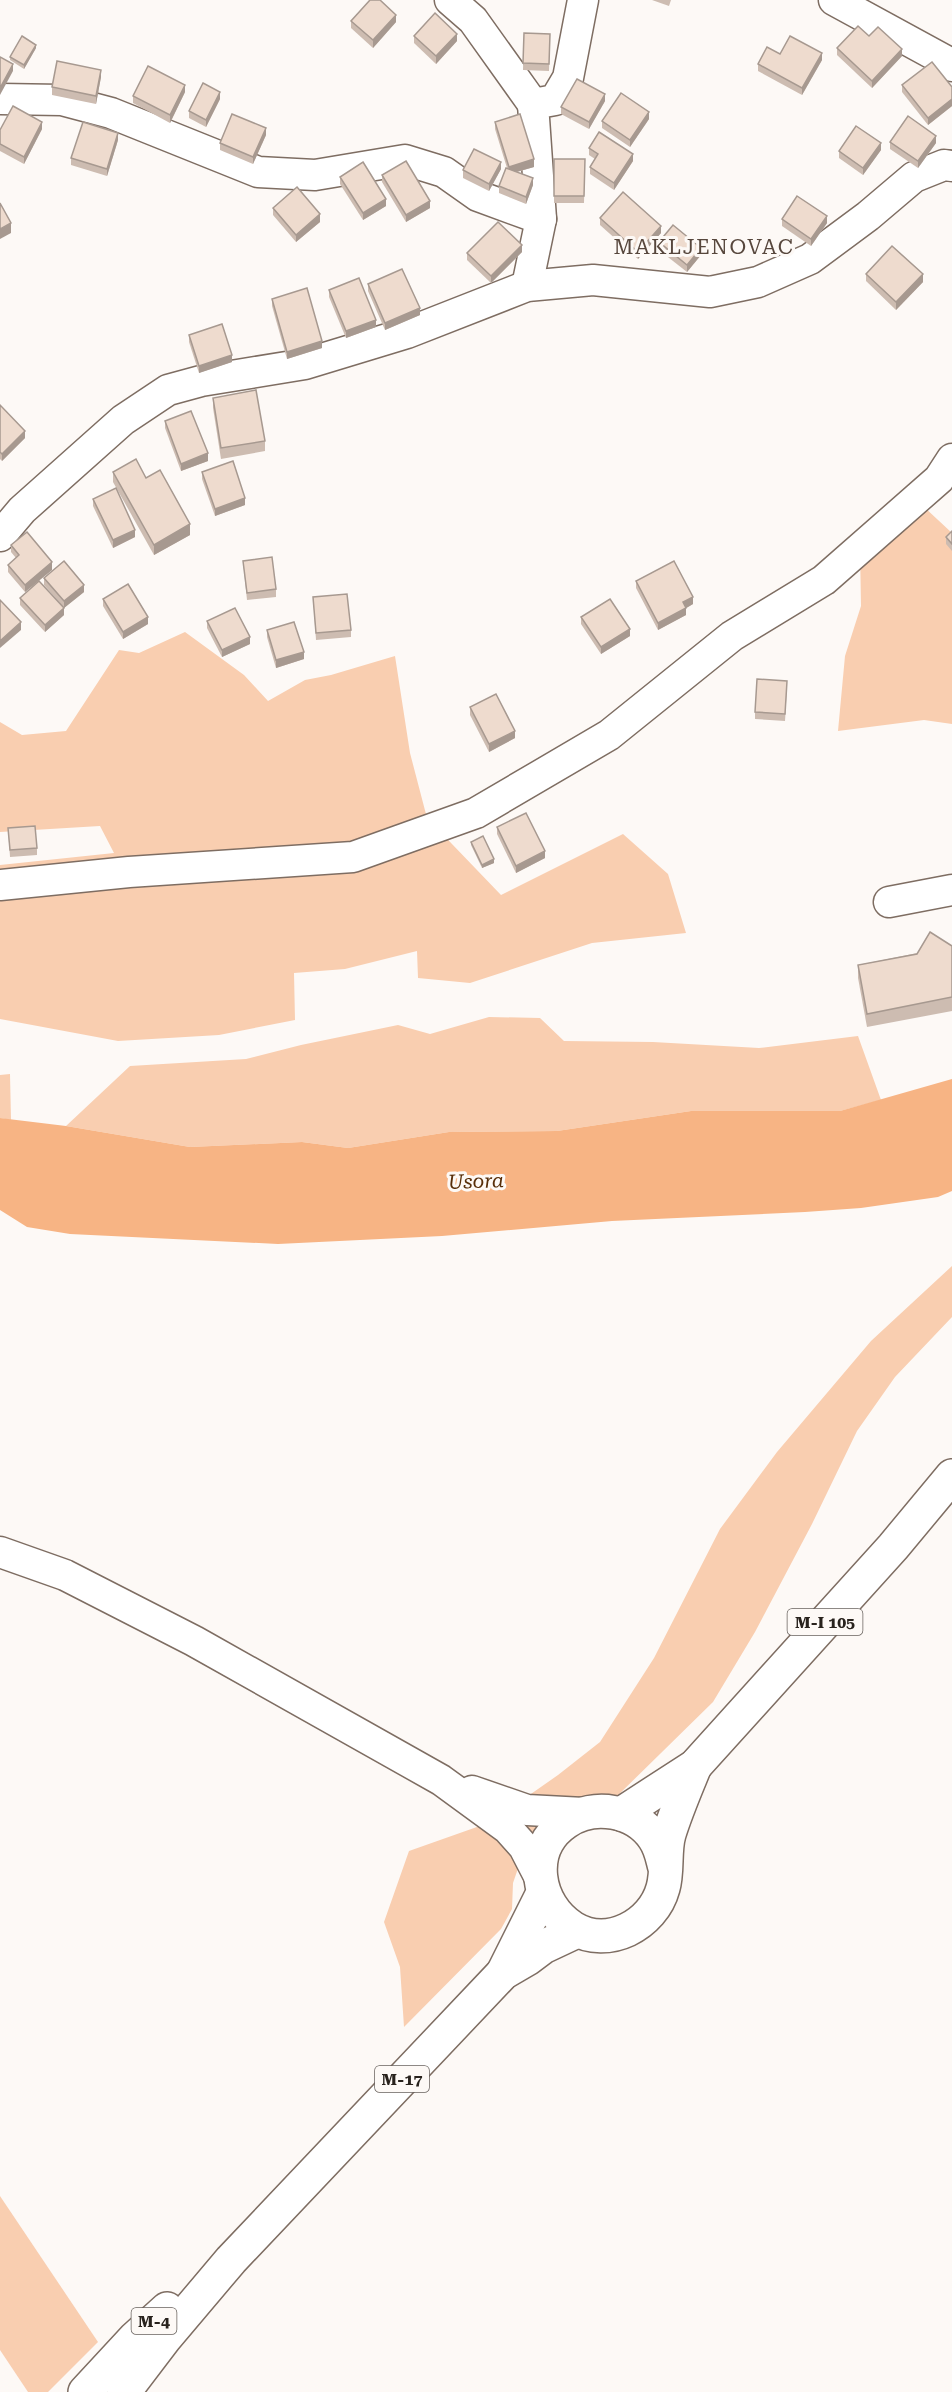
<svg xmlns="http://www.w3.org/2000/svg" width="952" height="2392" font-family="'Roboto Serif',serif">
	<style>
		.green { fill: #f9ceb0 }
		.water { fill: #f7b484 }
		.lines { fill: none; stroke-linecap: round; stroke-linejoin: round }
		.minor-casing { stroke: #7e6d62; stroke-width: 33 }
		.major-casing { stroke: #7e6d62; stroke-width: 36 }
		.minor { stroke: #fff; stroke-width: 30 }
		.major { stroke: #fff; stroke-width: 33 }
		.wall { fill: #cdbcb1 }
		.shaded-wall { fill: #a79990 }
		.building { fill: #eedbce; stroke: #a79990; stroke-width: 1.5 }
		.labels { text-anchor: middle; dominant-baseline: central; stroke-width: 6; stroke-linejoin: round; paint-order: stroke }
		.shield { fill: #fdf9f6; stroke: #68625e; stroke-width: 1.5 }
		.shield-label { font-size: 16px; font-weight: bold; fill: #28221d }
		.water-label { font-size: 20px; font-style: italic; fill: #582e09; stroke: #fdf9f6 }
		.quarter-label { font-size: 21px; letter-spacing: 1.5px; fill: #57473d; stroke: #fdf9f6 }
	</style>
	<rect width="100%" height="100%" fill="#fdf9f6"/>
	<g class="green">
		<polygon points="923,506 952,533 952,724 924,720 838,731 845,656 861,606 860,549"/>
		<polygon points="185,632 244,675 268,701 305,680 331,675 395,656 410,753 427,818 501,895 623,834 668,874 686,933 592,943 470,983 418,978 417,951 345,969 294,973 295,1020 219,1035 118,1041 0,1019 0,865 114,853 100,826 0,832 0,722 22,735 66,731 119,650 139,653"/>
		<polygon points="489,1017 540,1018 564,1041 653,1042 759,1048 858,1036 881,1100 840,1111 691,1111 557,1131 449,1132 348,1148 302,1142 190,1147 66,1126 130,1066 246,1059 301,1045 398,1025 430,1034"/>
		<polygon points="10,1074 11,1120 0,1118 0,1075"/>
		<polygon points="952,1266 952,1317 895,1377 857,1431 812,1524 755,1632 713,1702 608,1805 524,1851 513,1883 512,1909 501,1929 404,2027 400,1967 384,1922 409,1851 491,1822 558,1775 600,1742 654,1658 720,1529 777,1452 871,1341"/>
		<polygon points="0,2196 98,2342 48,2392 28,2392 0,2350"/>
	</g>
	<polygon class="water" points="952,1079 952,1191 938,1197 861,1208 805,1212 612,1221 442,1236 278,1244 70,1234 27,1227 0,1210 0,1118 66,1126 190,1147 302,1142 348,1148 449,1132 557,1131 691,1111 840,1111"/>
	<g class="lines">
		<defs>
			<g id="minor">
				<polyline points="450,0 473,20 533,104"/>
				<polyline points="834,0 946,61 952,66"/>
				<polyline points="0,99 62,100 111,113 258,172 315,175 405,160 444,172 478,196 541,219"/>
				<polyline points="527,286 541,219 533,104 555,100 568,78 583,0"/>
				<polyline points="0,536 22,510 123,420 168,390 201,381 305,364 407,333 527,286 593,280 710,292 758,282 810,259 868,216 914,177 944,165 952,166"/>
				<polyline points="0,885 129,872 353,857 476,813 609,735 732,636 824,580 939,479 952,459"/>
				<polyline points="889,902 952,890"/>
				<polyline points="0,1552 65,1575 194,1641 441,1780 508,1829 524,1847 540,1878"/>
				<polyline points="472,1791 527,1810 584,1813"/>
			</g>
			<g id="major">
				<polyline points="621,1814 695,1766 893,1547 952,1476"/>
				<path d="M665,1868C662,1857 661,1848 654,1838C635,1810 594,1803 566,1822C526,1849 536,1905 573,1928C608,1949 653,1925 663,1888C668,1871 664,1851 669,1834C676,1811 686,1788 695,1766"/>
				<polyline points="503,1973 543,1893"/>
				<polyline points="85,2392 135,2338 167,2309"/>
				<polyline points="124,2392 165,2338 231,2260 503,1973 527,1959 543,1947 577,1931"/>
			</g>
		</defs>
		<use href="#minor" class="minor-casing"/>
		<use href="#major" class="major-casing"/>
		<use href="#minor" class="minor"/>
		<use href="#major" class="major"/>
	</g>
	<g class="wall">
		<polygon points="652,0 671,0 669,6"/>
		<polygon points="351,21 396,22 373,48 351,28"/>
		<polygon points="524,33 550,34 549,71 523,70"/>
		<polygon points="414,36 457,41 436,64 414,43"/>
		<polygon points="869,36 902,56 872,88 837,55 837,48"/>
		<polygon points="36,48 24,69 10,60 10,57"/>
		<polygon points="780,54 822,60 802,95 758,71 758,64"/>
		<polygon points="101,77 96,104 52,95 52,87"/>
		<polygon points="902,85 952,87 952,106 928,125 902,92"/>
		<polygon points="185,92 170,123 133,103 133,96"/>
		<polygon points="220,99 206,127 189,118 189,111"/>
		<polygon points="605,101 589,129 561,114 561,107"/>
		<polygon points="649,119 630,147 602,128 602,121"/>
		<polygon points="495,122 534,167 517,172 533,185 526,204 499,193 499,186 507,168 495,129"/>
		<polygon points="42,129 24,164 0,151 0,130"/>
		<polygon points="266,135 253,164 220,150 220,143"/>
		<polygon points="118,140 107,176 71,165 71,158"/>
		<polygon points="890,142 936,143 918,168 890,149"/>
		<polygon points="589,148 633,161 614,190 590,174 590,167 595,159 589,155"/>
		<polygon points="881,150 863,175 839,158 839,151"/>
		<polygon points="554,159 585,159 584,203 554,203"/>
		<polygon points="501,169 489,191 463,178 463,170"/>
		<polygon points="382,175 430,208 406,222 382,182"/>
		<polygon points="340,177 386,206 363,220 340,184"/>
		<polygon points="273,208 320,222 296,242 273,215"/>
		<polygon points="600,218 661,233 638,259 600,225"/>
		<polygon points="782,219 827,223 811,246 782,226"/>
		<polygon points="659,242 701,255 687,272 659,250"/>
		<polygon points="522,252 491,283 467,260 467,253"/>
		<polygon points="866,274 923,282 896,310 866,281"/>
		<polygon points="368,284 420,315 385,330 368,291"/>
		<polygon points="329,290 376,327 346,338 329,297"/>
		<polygon points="272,299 322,348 287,359 272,306"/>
		<polygon points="189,335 232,362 199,373 189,342"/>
		<polygon points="213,398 265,441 265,451 221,459 213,408"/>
		<polygon points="0,405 25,438 2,461 0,459"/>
		<polygon points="165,421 208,461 181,471 165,428"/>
		<polygon points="113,472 146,478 190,535 154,555 113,482"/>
		<polygon points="202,472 245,505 215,516 202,479"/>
		<polygon points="93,499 135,537 113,548 93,506"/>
		<polygon points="952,531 952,551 946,544 946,537"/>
		<polygon points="11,545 52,570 25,592 8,572 8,565 16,558 11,552"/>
		<polygon points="243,561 276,589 276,597 247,600"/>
		<polygon points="44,578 84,592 64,608 64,615 45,632 20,605 20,598 60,603 44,585"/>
		<polygon points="636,581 693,604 686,608 686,615 658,630 636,588"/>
		<polygon points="313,597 351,630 351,637 316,640"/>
		<polygon points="103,599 148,624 123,639 103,606"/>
		<polygon points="581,617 630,636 601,654 581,624"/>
		<polygon points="207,621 250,644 222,657 207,628"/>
		<polygon points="267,630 304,659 276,668 267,637"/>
		<polygon points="787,688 785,721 755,719 755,712"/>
		<polygon points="470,707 515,738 489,752 470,715"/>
		<polygon points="497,827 545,858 516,873 497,834"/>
		<polygon points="8,828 37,848 37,855 10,857"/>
		<polygon points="471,842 494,863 482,868 471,845"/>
		<polygon points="952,946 952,1011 867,1027 858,978 858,965"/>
	</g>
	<g class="shaded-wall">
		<polygon points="396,15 396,22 373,48 373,40"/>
		<polygon points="457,34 457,41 436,64 436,56"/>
		<polygon points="36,45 36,48 24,69 24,65"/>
		<polygon points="902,49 902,56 872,88 872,81"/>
		<polygon points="822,53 822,60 802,95 802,88"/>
		<polygon points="13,64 13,71 0,95 0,88"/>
		<polygon points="101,70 101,77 96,104 96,96"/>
		<polygon points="185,85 185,92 170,123 170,115"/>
		<polygon points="220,92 220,99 206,127 206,120"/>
		<polygon points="605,94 605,101 589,129 589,122"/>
		<polygon points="952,99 952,106 928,125 928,118"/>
		<polygon points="649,112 649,119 630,147 630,140"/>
		<polygon points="42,122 42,129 24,164 24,157"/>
		<polygon points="266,128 266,135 253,164 253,157"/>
		<polygon points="118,133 118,140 107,176 107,169"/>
		<polygon points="936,136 936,143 918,168 918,161"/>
		<polygon points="881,143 881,150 863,175 863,168"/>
		<polygon points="633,154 633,161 614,190 614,183"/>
		<polygon points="534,159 534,167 509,174 509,167"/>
		<polygon points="501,162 501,169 489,191 489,184"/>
		<polygon points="533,178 533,185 526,204 526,197"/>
		<polygon points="386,199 386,206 363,220 363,213"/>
		<polygon points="430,201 430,208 406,222 406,215"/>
		<polygon points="320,214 320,222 296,242 296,235"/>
		<polygon points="827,216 827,223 811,246 811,239"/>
		<polygon points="11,223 11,233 0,239 0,229"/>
		<polygon points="661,226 661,233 638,259 638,252"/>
		<polygon points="522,245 522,252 491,283 491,276"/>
		<polygon points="701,248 701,255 687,272 687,265"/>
		<polygon points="923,274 923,282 896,310 896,302"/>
		<polygon points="420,308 420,315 385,330 385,323"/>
		<polygon points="376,320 376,327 346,338 346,331"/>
		<polygon points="322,341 322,348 287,359 287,352"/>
		<polygon points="232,355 232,362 199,373 199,366"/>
		<polygon points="25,431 25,438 2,461 2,454"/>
		<polygon points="208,453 208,461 181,471 181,464"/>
		<polygon points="245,498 245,505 215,516 215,509"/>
		<polygon points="190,524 190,535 154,555 154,545"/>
		<polygon points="135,530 135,537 113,548 113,540"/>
		<polygon points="52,562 52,570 25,592 25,585"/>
		<polygon points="84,585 84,592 64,608 64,601"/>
		<polygon points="693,597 693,604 683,610 683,602"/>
		<polygon points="64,608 64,615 45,632 45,625"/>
		<polygon points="686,608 686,615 658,630 658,623"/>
		<polygon points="148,617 148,624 123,639 123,632"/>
		<polygon points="21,622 21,630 0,648 0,641"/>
		<polygon points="630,629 630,636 601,654 601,647"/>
		<polygon points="250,637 250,644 222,657 222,650"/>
		<polygon points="304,652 304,659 276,668 276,660"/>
		<polygon points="515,731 515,738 489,752 489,744"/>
		<polygon points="545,851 545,858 516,873 516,866"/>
		<polygon points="494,859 494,863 482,868 482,865"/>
	</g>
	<g class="building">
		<polygon points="370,0 380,0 396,15 373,40 351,21"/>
		<polygon points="435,13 457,34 436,56 414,36"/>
		<polygon points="858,26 869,36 878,27 902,49 872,81 837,48"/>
		<polygon points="524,33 550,34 549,64 523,63"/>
		<polygon points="22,36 36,45 24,65 10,57"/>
		<polygon points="790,36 822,53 802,88 758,64 767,47 780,54"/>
		<polygon points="0,57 13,64 0,88"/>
		<polygon points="57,61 101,70 96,96 52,87"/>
		<polygon points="932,62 952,87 952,99 928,118 902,85"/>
		<polygon points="148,66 185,85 170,115 133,96"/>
		<polygon points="577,79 605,94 589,122 561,107"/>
		<polygon points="203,83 220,92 206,120 189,111"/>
		<polygon points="621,93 649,112 630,140 602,121"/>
		<polygon points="13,106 42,122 24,157 0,144 0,130"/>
		<polygon points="232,114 266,128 253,157 220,143"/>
		<polygon points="520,114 534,159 509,167 495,122"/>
		<polygon points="908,116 936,136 918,161 890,142"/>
		<polygon points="83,122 118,133 107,169 71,158"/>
		<polygon points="856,126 881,143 863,168 839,151"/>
		<polygon points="599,132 633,154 614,183 590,167 598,154 589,148"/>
		<polygon points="474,149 501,162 489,184 463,170"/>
		<polygon points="554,159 585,159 584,196 554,196"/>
		<polygon points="406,161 430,201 406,215 382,175"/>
		<polygon points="363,162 386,199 363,213 340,177"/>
		<polygon points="506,168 533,178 526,197 499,186"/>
		<polygon points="297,187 320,214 296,235 273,208"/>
		<polygon points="623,192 661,226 638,252 600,218"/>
		<polygon points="797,196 827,216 811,239 782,219"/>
		<polygon points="0,203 11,223 0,229"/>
		<polygon points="498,222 522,245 491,276 467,253"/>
		<polygon points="673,225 701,248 687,265 659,242"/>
		<polygon points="892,246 923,274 896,302 866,274"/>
		<polygon points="402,269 420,308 385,323 368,284"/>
		<polygon points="359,278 376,320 346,331 329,290"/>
		<polygon points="307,288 322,341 287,352 272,299"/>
		<polygon points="222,324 232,355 199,366 189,335"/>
		<polygon points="256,390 265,441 221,448 213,398"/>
		<polygon points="0,405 25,431 2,454 0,452"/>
		<polygon points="191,411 208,453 181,464 165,421"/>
		<polygon points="136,459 146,478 160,470 190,524 154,545 113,472"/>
		<polygon points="233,461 245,498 215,509 202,472"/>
		<polygon points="116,488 135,530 113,540 93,499"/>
		<polygon points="952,531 952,544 946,537"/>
		<polygon points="27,532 52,562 25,585 8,565 19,555 11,545"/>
		<polygon points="272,557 276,589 247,593 243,561"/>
		<polygon points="64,561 84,585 64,601 44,578"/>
		<polygon points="674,561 693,597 683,602 686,608 658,623 636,581"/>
		<polygon points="39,581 64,608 45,625 20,598"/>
		<polygon points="128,584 148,617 123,632 103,599"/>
		<polygon points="347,594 351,630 316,633 313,597"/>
		<polygon points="610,599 630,629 601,647 581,617"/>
		<polygon points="0,600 21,622 0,641"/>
		<polygon points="235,608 250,637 222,650 207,621"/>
		<polygon points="294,622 304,652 276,660 267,630"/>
		<polygon points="757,679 787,681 785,714 755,712"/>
		<polygon points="496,694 515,731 489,744 470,707"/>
		<polygon points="526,813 545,851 516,866 497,827"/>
		<polygon points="35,826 37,848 10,850 8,828"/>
		<polygon points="483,836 494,859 482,865 471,842"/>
		<polygon points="930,932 952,946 952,997 867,1014 858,965 917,954"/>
	</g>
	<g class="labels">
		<g class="shield">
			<rect x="787.5" y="1609" width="75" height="26" rx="4.5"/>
			<rect x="375" y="2066" width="54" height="26" rx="4.5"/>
			<rect x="131.5" y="2308" width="45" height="26" rx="4.5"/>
		</g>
		<g class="shield-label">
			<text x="825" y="1622">M-I 105</text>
			<text x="402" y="2079">M-17</text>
			<text x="154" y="2321">M-4</text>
		</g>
		<g class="water-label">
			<text transform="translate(476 1181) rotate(-2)">Usora</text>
		</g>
		<g class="quarter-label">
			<text x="704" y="247">MAKLJENOVAC</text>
		</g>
	</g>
</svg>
